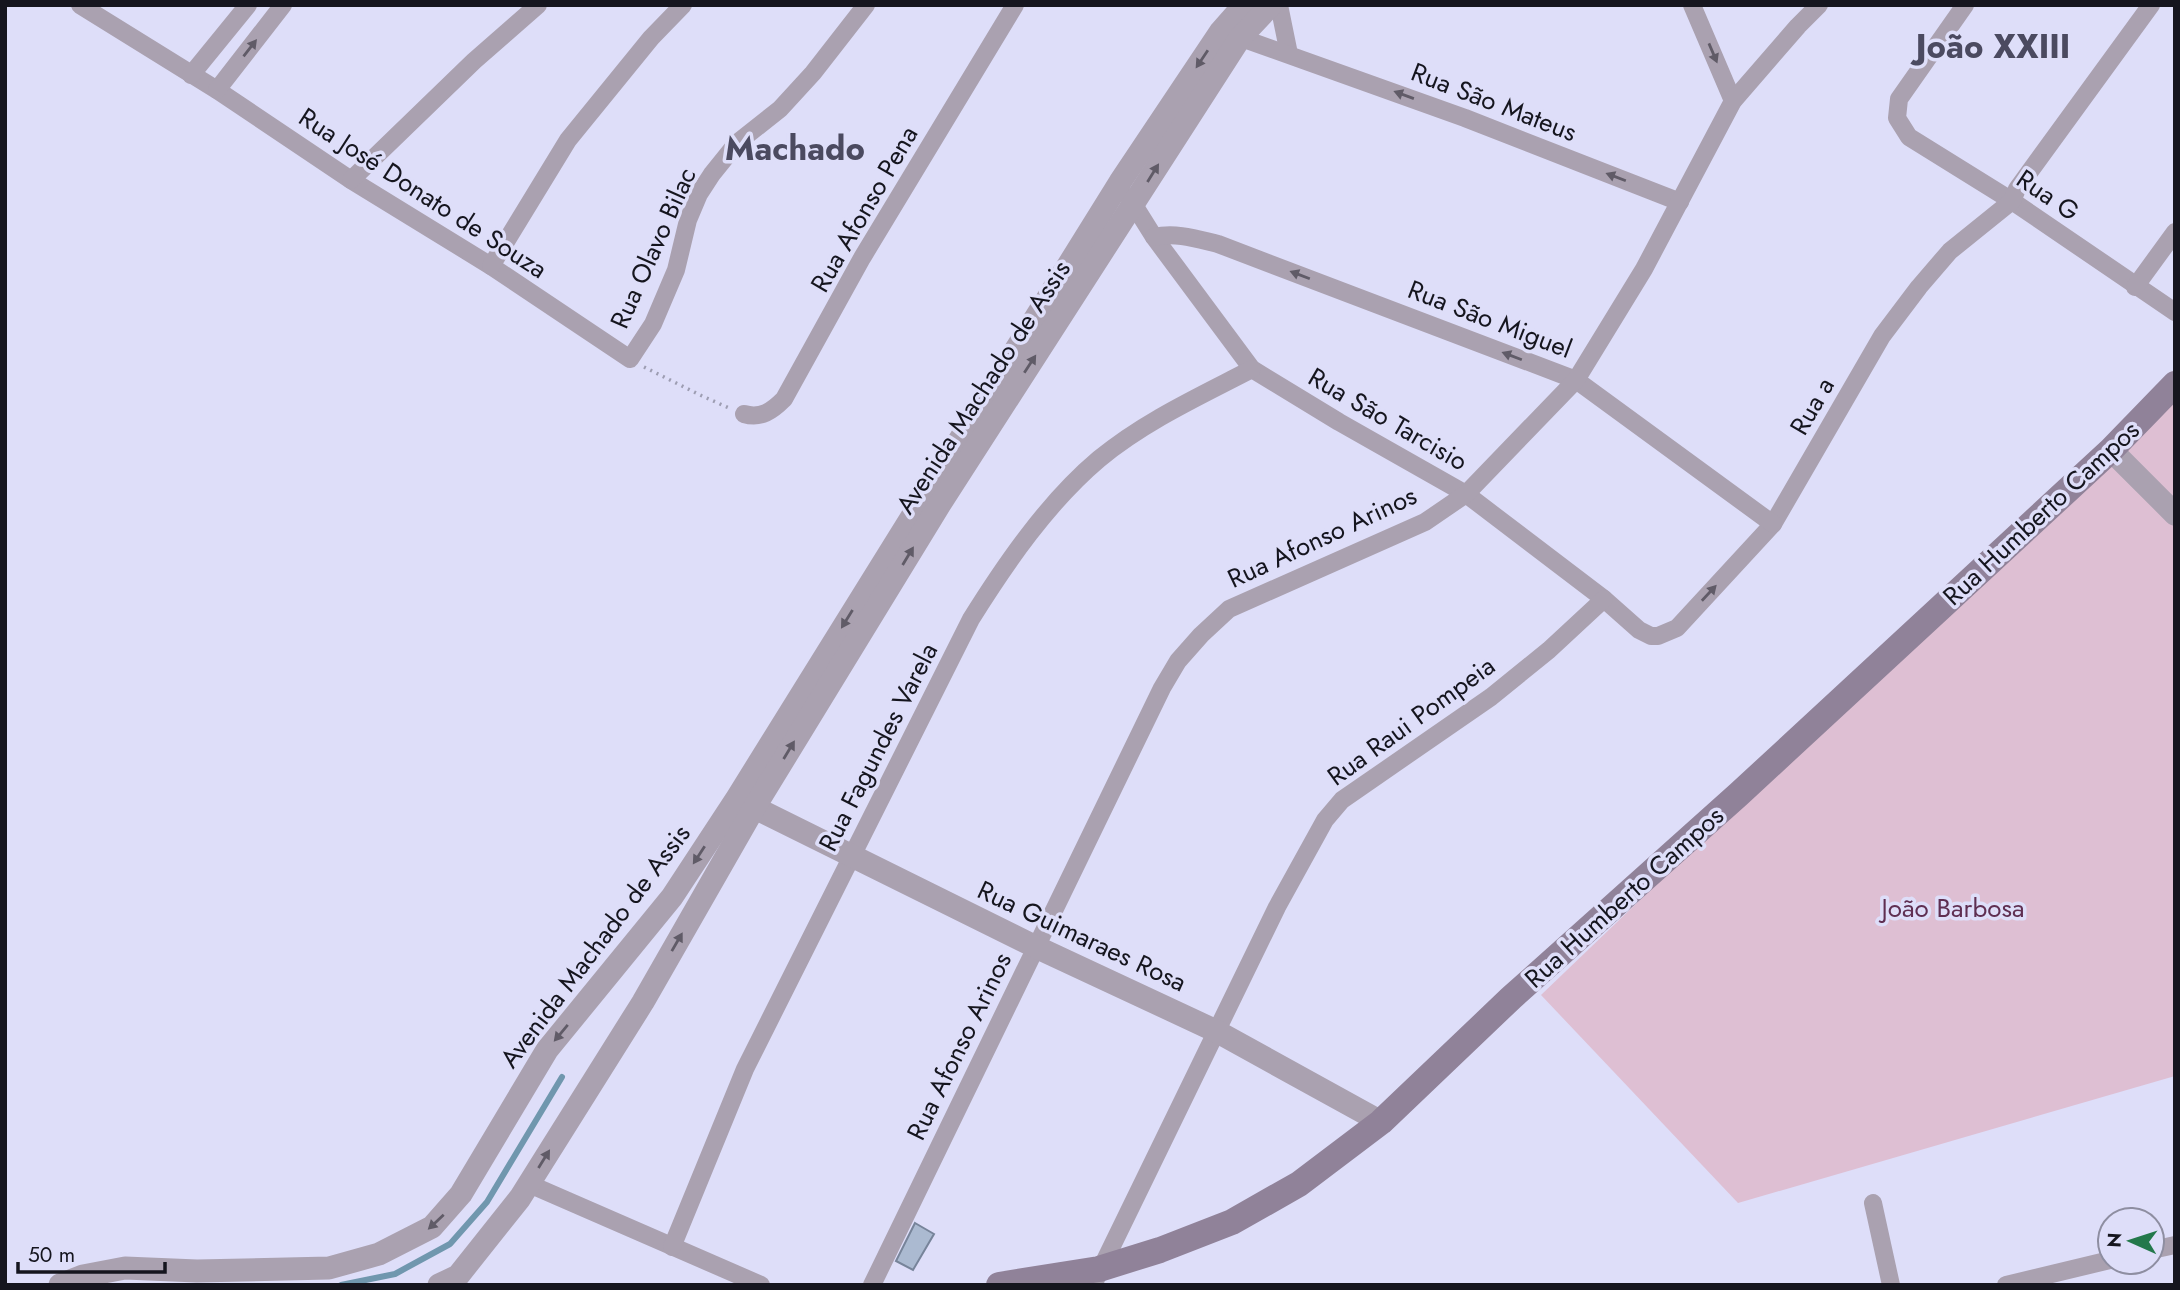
<svg xmlns="http://www.w3.org/2000/svg" width="2180" height="1290" font-family="Jost,sans-serif">
	<style>
		.green { fill: #debfd3 }
		.lines { fill: none; stroke-linecap: round; stroke-linejoin: round }
		.stream { stroke: #7097ae; stroke-width: 6 }
		.building { fill: #abbad1; stroke: #77849a; stroke-width: 2 }
		.path { stroke: #9d9db2; stroke-width: 3.5; stroke-dasharray: 2 5; stroke-linecap: butt }
		.minor { stroke: #aaa1b0; stroke-width: 18 }
		.tertiary { stroke: #aaa1b0; stroke-width: 23 }
		.secondary { stroke: #908299; stroke-width: 26 }
		.oneway { fill: #605b67 }
		.labels { text-anchor: middle; dominant-baseline: central; stroke-width: 7; stroke-linejoin: round; paint-order: stroke }
		.street-label { font-size: 26px; fill: #15151e; stroke: #dedef9 }
		.park-label { font-size: 26px; fill: #5f2f52; stroke: #dedef9 }
		.district-label { font-size: 33px; font-weight: bold; fill: #4b4a60; stroke: #dedef9 }
	</style>
	<rect width="100%" height="100%" fill="#dedef9"/>
	<polygon class="green" points="2175,392 2175,1076 1738,1203 1541,995 2108,451"/>
	<g class="lines">
		<polyline class="stream" points="341,1285 395,1274 450,1244 487,1202 562,1077"/>
	</g>
	<polygon class="building" points="915,1223 934,1234 913,1270 896,1261"/>
	<g class="lines">
		<polyline class="path" points="644,367 700,395 729,408"/>
		<g class="minor">
			<polyline points="80,5 217,90 351,180 491,266 630,359 653,324 676,270 688,220 699,194 712,174 737,143 780,109 813,73 866,5"/>
			<polyline points="1279,5 1289,54"/>
			<polyline points="1692,5 1733,101"/>
			<polyline points="1965,5 1899,99 1897,118 1909,137 2012,201 2175,312"/>
			<polyline points="1230,34 1465,118 1680,202"/>
			<polyline points="191,75 248,5"/>
			<polyline points="217,90 283,5"/>
			<polyline points="351,180 474,61 538,5"/>
			<polyline points="1129,197 1154,237 1252,369 1339,422 1466,494 1604,599 1639,630 1651,636 1658,636 1677,628 1773,524 1882,336 1919,287 1950,251 2012,201 2017,189 2151,5"/>
			<path d="M1154,237C1176,232 1197,239 1218,244L1576,380L1773,524"/>
			<polyline points="491,266 568,140 651,38 683,5"/>
			<polyline points="2135,287 2175,232"/>
			<path d="M744,414C761,419 772,411 784,399L862,258L1015,5"/>
			<polyline points="529,1184 761,1285"/>
			<polyline points="1873,1203 1891,1285"/>
			<path d="M672,1247L745,1069L971,619C1006,563 1048,502 1099,459C1145,421 1200,396 1252,369"/>
			<polyline points="2152,1250 2175,1245"/>
			<polyline points="872,1285 1162,688 1178,661 1201,635 1229,609 1425,522 1466,494 1576,380 1644,269 1733,101 1798,26 1819,5"/>
			<polyline points="1093,1285 1277,907 1325,820 1342,800 1491,697 1549,650 1604,599"/>
			<polyline points="2006,1285 2110,1260"/>
		</g>
		<g class="tertiary">
			<polyline points="2111,450 2175,514"/>
			<polyline points="743,802 1036,947 1216,1031 1381,1122"/>
			<polyline points="60,1285 83,1276 125,1268 197,1271 329,1268 379,1254 432,1227 461,1194 547,1050 672,897 737,798 1120,182 1221,31 1244,5"/>
			<polyline points="439,1285 458,1276 520,1198 643,1002 754,808 940,504 1240,38 1271,5"/>
		</g>
		<polyline class="secondary" points="999,1285 1099,1269 1160,1250 1232,1222 1299,1184 1381,1122 1511,998 1739,794 2111,450 2175,384"/>
	</g>
	<defs><path id="oneway-solid" d="M-6-.8H1V-3.2L6.5 0L1 3.2V.8H-6Z" transform="scale(1.75)"/></defs>
	<g class="oneway">
		<use href="#oneway-solid" transform="translate(250 48) rotate(-52)"/>
		<use href="#oneway-solid" transform="translate(1713 53) rotate(67)"/>
		<use href="#oneway-solid" transform="translate(1202 59) rotate(124)"/>
		<use href="#oneway-solid" transform="translate(1404 95) rotate(-160)"/>
		<use href="#oneway-solid" transform="translate(1153 173) rotate(-58)"/>
		<use href="#oneway-solid" transform="translate(1616 177) rotate(-159)"/>
		<use href="#oneway-solid" transform="translate(1300 275) rotate(-159)"/>
		<use href="#oneway-solid" transform="translate(1512 356) rotate(-159)"/>
		<use href="#oneway-solid" transform="translate(1030 364) rotate(-57)"/>
		<use href="#oneway-solid" transform="translate(908 556) rotate(-59)"/>
		<use href="#oneway-solid" transform="translate(1709 593) rotate(-47)"/>
		<use href="#oneway-solid" transform="translate(847 619) rotate(122)"/>
		<use href="#oneway-solid" transform="translate(789 750) rotate(-59)"/>
		<use href="#oneway-solid" transform="translate(699 855) rotate(123)"/>
		<use href="#oneway-solid" transform="translate(677 942) rotate(-60)"/>
		<use href="#oneway-solid" transform="translate(561 1033) rotate(130)"/>
		<use href="#oneway-solid" transform="translate(544 1159) rotate(-58)"/>
		<use href="#oneway-solid" transform="translate(436 1222) rotate(137)"/>
	</g>
	<g class="labels">
		<g class="street-label">
			<text transform="translate(1494 102) rotate(21)">Rua São Mateus</text>
			<text transform="translate(423 193) rotate(33)">Rua José Donato de Souza</text>
			<text transform="translate(2048 195) rotate(34)">Rua G</text>
			<text transform="translate(864 209) rotate(-60)">Rua Afonso Pena</text>
			<text transform="translate(653 248) rotate(-66)">Rua Olavo Bilac</text>
			<text transform="translate(1490 319) rotate(21)">Rua São Miguel</text>
			<text transform="translate(983 387) rotate(-57)">Avenida Machado de Assis</text>
			<text transform="translate(1812 406) rotate(-60)">Rua a</text>
			<text transform="translate(1388 419) rotate(30)">Rua São Tarcisio</text>
			<text transform="translate(2041 513) rotate(-43)">Rua Humberto Campos</text>
			<text transform="translate(1322 537) rotate(-25)">Rua Afonso Arinos</text>
			<text transform="translate(1411 721) rotate(-36)">Rua Raui Pompeia</text>
			<text transform="translate(878 747) rotate(-63)">Rua Fagundes Varela</text>
			<text transform="translate(1624 897) rotate(-42)">Rua Humberto Campos</text>
			<text transform="translate(1082 936) rotate(25)">Rua Guimaraes Rosa</text>
			<text transform="translate(595 946) rotate(-53)">Avenida Machado de Assis</text>
			<text transform="translate(959 1046) rotate(-64)">Rua Afonso Arinos</text>
		</g>
		<g class="park-label">
			<text x="1953" y="908">João Barbosa</text>
		</g>
		<g class="district-label">
			<text x="1993" y="46">João XXIII</text>
			<text x="795" y="148">Machado</text>
		</g>
	</g>
	<rect width="2180" height="1290" fill="none" stroke="#15151e" stroke-width="14"/>
	<g transform="translate(2131 1241) rotate(273)"><circle r="33" fill="#dedef9" stroke="#8e8ea1" stroke-width="2"/>
	<path d="M0-5L12 26L0 18L-12 26Z" fill="#23784b"/>
	<text y="-10" font-size="19" font-weight="bold" text-anchor="middle" fill="#15151e">N</text>
	</g>
	<path d="M18 1262v10h147v-10" fill="none" stroke="#15151e" stroke-width="3.5"/>
	<text x="28" y="1262" font-size="21" fill="#15151e" stroke="#dedef9" stroke-width="5" paint-order="stroke">50 m</text>
</svg>
